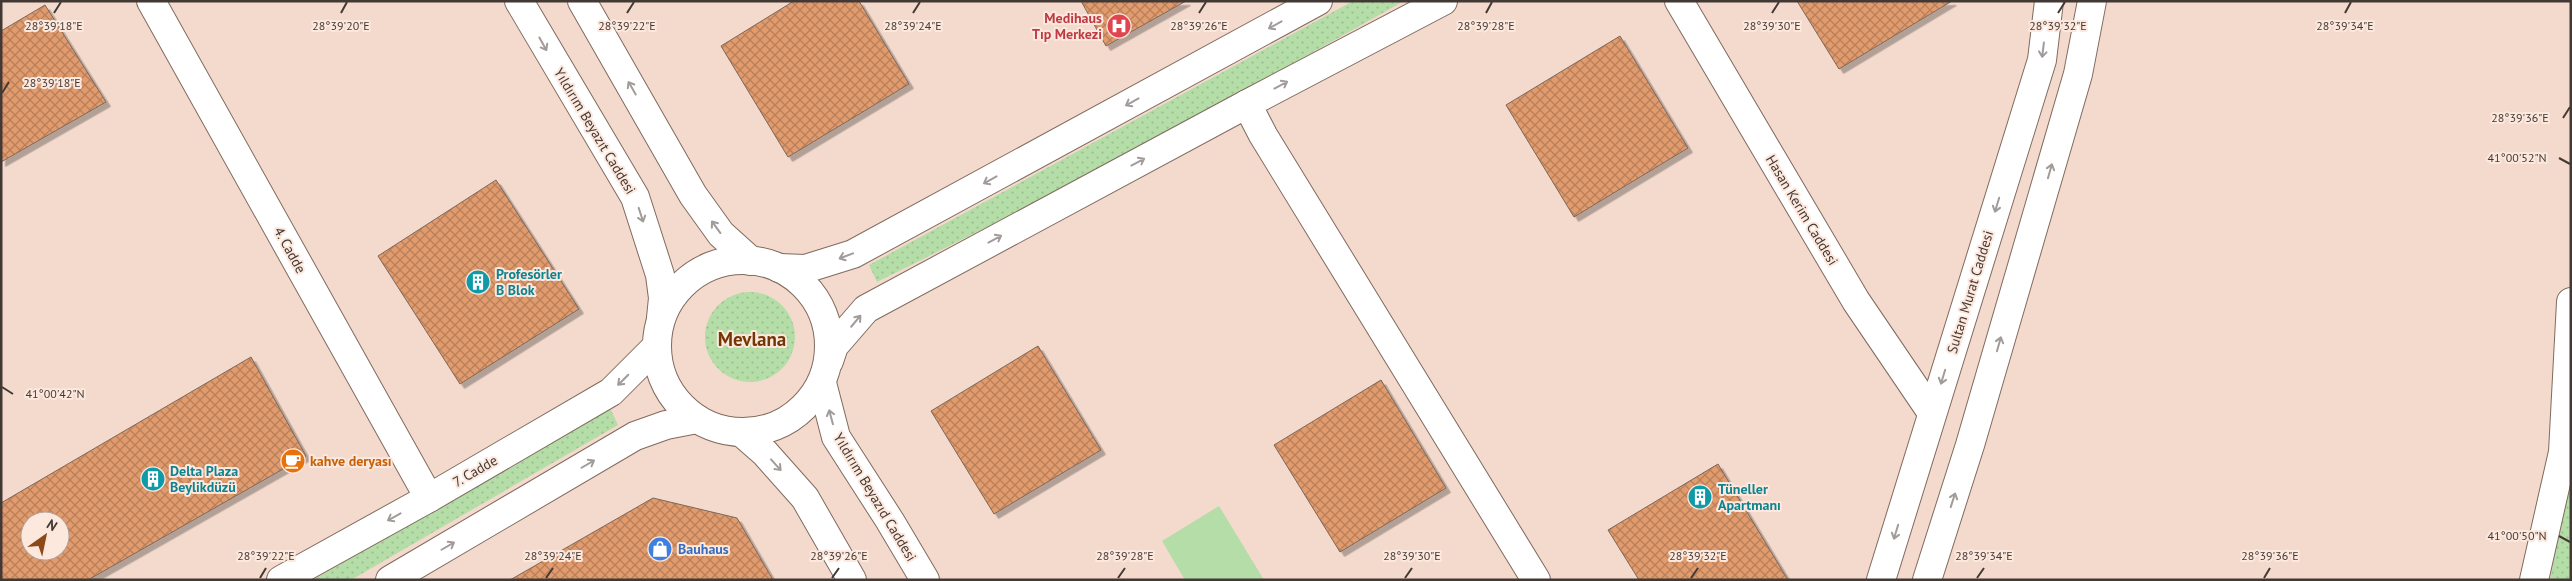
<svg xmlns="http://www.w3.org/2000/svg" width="2572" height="581" font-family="'PT Sans',sans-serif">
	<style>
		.grass { fill: url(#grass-dots) }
		.garden { fill: #b4dda7 }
		.building { fill: url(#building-cross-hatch); stroke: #7c675a; fill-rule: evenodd; filter: url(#shadow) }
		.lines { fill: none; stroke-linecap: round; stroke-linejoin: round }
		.minor-casing { stroke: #806a5e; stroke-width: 30 }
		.secondary-casing { stroke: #806a5e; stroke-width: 30 }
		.minor { stroke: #fff; stroke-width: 28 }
		.secondary { stroke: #fff; stroke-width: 28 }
		.oneway { stroke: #a19c9a }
		.ticks { fill: none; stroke: #433934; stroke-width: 2 }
		.labels { text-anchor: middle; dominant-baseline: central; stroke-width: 4; stroke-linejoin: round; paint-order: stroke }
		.health-label { font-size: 14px; font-weight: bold; fill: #be3a42; stroke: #fde8de; text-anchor: end }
		.street-label { font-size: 14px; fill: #433934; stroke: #fde8de }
		.culture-label { font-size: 14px; font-weight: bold; fill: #0d838f; stroke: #fde8de; text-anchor: start }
		.food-label { font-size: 14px; font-weight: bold; fill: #c56008; stroke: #fde8de; text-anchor: start }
		.shop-label { font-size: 14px; font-weight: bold; fill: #366cbe; stroke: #fde8de; text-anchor: start }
		.district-label { font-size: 19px; font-weight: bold; fill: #723705; stroke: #fde8de }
		.ticks-label { font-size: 12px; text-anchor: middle; fill: #433934; stroke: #fde8de; stroke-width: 4; stroke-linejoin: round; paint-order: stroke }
	</style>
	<defs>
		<pattern id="grass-dots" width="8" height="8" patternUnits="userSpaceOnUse" patternTransform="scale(1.25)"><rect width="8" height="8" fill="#b4dda7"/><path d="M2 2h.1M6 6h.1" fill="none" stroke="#9cbe90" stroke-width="1.8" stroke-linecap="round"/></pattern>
		<pattern id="building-cross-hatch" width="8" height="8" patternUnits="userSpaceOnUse" patternTransform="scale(1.25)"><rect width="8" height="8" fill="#e19b6d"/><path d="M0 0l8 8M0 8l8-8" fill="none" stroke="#b87f5a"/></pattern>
		<filter id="shadow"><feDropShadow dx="4.5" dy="4.5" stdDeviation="0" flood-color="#0004"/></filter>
	</defs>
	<rect width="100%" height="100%" fill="#f3dacd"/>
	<g class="grass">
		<polygon points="1353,1 1404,1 1121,160 877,282 869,265"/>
		<circle cx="750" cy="337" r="45"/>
		<polygon points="610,408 618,425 351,580 313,580"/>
		<polygon points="2571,466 2571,580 2550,580"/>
	</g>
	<polygon class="garden" points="1219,506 1264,580 1185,580 1162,541"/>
	<g class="building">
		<polygon points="794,1 859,1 909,84 788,157 721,46"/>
		<polygon points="1081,1 1186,1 1106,46"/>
		<polygon points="1797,1 1952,1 1839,69"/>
		<polygon points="45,5 106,102 1,162 1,31"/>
		<polygon points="1620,36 1688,148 1574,217 1506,105"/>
		<polygon points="496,180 579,309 460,384 378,256"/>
		<polygon points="1038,346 1101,450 994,514 931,411"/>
		<path d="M251,357L306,456L88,580H1V503ZM30,521H60V551H30Z"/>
		<polygon points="1381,380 1446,488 1340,552 1274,445"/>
		<polygon points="1718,464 1788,580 1639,580 1608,530"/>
		<polygon points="653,498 737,518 773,580 510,580"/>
	</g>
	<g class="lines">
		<defs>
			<g id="minor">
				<polyline points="151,1 429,498"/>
				<polyline points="1679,1 1856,301 1932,413"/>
				<polyline points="1247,104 1263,135 1536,580"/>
				<polyline points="2534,580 2563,452 2571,302"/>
			</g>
			<g id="secondary">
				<polyline points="519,1 635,197 660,275 663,298 661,318"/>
				<polyline points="582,1 693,195 721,234 751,261"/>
				<circle cx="743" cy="346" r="86"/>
				<polyline points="779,268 805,269 853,254 1318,1"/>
				<polyline points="829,361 834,346 866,309 1247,104 1443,1"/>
				<polyline points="822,383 836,437 890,521 925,580"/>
				<polyline points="741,432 765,453 805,498 852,580"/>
				<polyline points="281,580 429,498 611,392 657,346"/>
				<polyline points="390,580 635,436 666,425 697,419"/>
				<polyline points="1881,580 2042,60 2049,1"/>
				<polyline points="1927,580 1970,445 2078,74 2092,1"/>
			</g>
		</defs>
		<use href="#minor" class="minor-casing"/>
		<use href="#secondary" class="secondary-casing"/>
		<use href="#minor" class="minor"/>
		<use href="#secondary" class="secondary"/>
	</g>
	<defs><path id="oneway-shaft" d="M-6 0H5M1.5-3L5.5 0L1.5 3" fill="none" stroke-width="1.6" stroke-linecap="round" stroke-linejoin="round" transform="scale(1.25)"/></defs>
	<g class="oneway">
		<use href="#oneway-shaft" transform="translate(1275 25) rotate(151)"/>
		<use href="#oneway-shaft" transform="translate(543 44) rotate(61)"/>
		<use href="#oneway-shaft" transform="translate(2043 50) rotate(97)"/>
		<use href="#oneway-shaft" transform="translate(1281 85) rotate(-28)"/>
		<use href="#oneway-shaft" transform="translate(632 88) rotate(-120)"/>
		<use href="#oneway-shaft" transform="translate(1132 102) rotate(151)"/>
		<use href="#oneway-shaft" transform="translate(1138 162) rotate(-28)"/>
		<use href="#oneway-shaft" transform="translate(2050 171) rotate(-74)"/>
		<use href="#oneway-shaft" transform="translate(990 180) rotate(151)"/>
		<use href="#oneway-shaft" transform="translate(1997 205) rotate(107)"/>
		<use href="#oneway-shaft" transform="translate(641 215) rotate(72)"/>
		<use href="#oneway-shaft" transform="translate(716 227) rotate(-126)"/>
		<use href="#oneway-shaft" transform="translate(995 239) rotate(-28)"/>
		<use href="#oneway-shaft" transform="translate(846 256) rotate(159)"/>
		<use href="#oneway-shaft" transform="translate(856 321) rotate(-50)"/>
		<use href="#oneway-shaft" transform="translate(1999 344) rotate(-74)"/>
		<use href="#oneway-shaft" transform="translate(1943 377) rotate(107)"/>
		<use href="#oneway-shaft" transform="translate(623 380) rotate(135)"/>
		<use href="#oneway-shaft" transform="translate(831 417) rotate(-105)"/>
		<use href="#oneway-shaft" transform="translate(588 464) rotate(-30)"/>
		<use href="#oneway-shaft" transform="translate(776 465) rotate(48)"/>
		<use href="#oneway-shaft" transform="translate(1953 500) rotate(-72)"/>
		<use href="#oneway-shaft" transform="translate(394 517) rotate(151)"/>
		<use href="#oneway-shaft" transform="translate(1896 532) rotate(107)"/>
		<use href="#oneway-shaft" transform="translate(448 546) rotate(-30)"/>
	</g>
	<path class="ticks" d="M54,13L61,2M341,13L347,2M627,13L634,2M913,13L920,2M1199,13L1206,2M1486,13L1492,2M1772,13L1779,2M2058,13L2065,2M2345,13L2351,2M2,93L9,82M2563,118L2570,107M2559,158L2570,164M2,387L13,394M2559,536L2570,542M260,578L266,568M546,578L553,568M832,578L839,568M1118,578L1125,568M1405,578L1412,568M1691,578L1698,568M1977,578L1984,568M2264,578L2270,568"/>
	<defs>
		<symbol id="hospital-disc" viewBox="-11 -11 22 22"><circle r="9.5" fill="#e0444e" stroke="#fde8de"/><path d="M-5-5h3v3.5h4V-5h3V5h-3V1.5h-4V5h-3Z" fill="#fff"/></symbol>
		<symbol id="building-disc" viewBox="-11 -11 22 22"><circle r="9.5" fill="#0f9aa8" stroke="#fde8de"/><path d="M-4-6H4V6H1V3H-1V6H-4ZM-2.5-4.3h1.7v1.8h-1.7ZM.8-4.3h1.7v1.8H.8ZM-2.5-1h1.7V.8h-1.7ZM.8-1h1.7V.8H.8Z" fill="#fff"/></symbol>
		<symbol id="cafe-disc" viewBox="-11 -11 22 22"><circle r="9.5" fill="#e8710a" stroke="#fde8de"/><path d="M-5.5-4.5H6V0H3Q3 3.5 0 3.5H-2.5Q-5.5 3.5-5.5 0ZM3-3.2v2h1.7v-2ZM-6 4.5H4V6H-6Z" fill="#fff"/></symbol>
		<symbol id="shop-disc" viewBox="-11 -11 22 22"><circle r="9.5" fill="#3f7fe0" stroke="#fde8de"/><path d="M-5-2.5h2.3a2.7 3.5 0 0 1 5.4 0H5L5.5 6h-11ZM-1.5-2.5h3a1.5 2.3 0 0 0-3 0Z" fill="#fff"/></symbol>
	</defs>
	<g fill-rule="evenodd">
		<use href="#hospital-disc" x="1105" y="12" width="28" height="28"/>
		<use href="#building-disc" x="464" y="268" width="28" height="28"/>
		<use href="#cafe-disc" x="279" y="447" width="28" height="28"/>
		<use href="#building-disc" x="139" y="465" width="28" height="28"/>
		<use href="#building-disc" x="1686" y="483" width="28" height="28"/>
		<use href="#shop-disc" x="646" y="535" width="28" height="28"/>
	</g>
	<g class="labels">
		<g class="health-label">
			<text x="1102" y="18">Medihaus<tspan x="1102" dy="16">Tıp Merkezi</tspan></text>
		</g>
		<g class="street-label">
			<text transform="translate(595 131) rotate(59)">Yıldırım Beyazıt Caddesi</text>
			<text transform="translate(1802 210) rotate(59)">Hasan Kerim Caddesi</text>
			<text transform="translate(290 250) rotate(61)">4. Cadde</text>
			<text transform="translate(1970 292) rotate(-73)">Sultan Murat Caddesi</text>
			<text transform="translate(475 471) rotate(-30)">7. Cadde</text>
			<text transform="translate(875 497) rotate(59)">Yıldırım Beyazıd Caddesi</text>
		</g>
		<g class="culture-label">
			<text x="496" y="274">Profesörler<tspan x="496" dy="16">B Blok</tspan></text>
			<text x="170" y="471">Delta Plaza<tspan x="170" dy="16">Beylikdüzü</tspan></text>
			<text x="1718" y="489">Tüneller<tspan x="1718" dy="16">Apartmanı</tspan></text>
		</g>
		<g class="food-label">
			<text x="310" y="461">kahve deryası</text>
		</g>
		<g class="shop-label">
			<text x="678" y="549">Bauhaus</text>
		</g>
		<g class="district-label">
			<text x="752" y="339">Mevlana</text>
		</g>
	</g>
	<g class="ticks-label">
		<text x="54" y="30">28°39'18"E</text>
		<text x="913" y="30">28°39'24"E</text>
		<text x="1772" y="30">28°39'30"E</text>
		<text x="2058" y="30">28°39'32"E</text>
		<text x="2345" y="30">28°39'34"E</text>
		<text x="341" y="30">28°39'20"E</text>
		<text x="627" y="30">28°39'22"E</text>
		<text x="1199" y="30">28°39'26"E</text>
		<text x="1486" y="30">28°39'28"E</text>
		<text x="52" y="87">28°39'18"E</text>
		<text x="2520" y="122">28°39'36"E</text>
		<text x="2517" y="162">41°00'52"N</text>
		<text x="55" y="398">41°00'42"N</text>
		<text x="2517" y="540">41°00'50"N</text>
		<text x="266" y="560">28°39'22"E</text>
		<text x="553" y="560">28°39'24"E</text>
		<text x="839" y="560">28°39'26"E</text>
		<text x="1125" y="560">28°39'28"E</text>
		<text x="1412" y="560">28°39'30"E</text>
		<text x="1698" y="560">28°39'32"E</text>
		<text x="1984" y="560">28°39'34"E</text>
		<text x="2270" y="560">28°39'36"E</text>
	</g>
	<rect width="2572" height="581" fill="none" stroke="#433934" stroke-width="5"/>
	<g transform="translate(45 536) rotate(33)"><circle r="24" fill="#fde8de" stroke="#b3a29a"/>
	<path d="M0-4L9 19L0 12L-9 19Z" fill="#8d4a19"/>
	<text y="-8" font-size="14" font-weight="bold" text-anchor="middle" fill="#433934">N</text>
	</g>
</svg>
